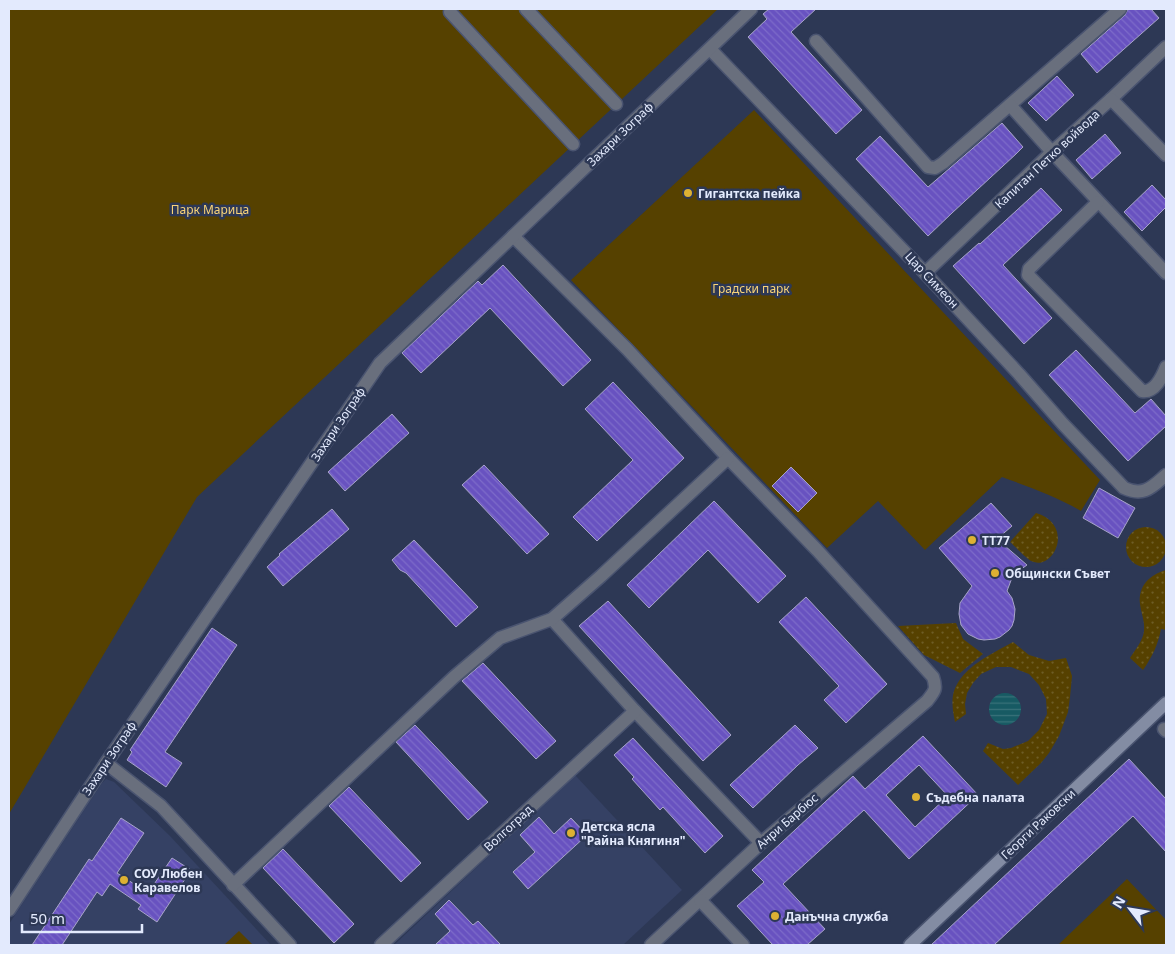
<svg xmlns="http://www.w3.org/2000/svg" width="1175" height="954" font-family="'Noto Sans',sans-serif">
	<style>
		.built { fill: #354164 }
		.grass { fill: url(#grass-dots) }
		.park { fill: #564100 }
		.water { fill: url(#water-rules) }
		.building { fill: url(#building-back-hatch); stroke: #a7a4c9; fill-rule: evenodd }
		.lines { fill: none; stroke-linecap: round; stroke-linejoin: round }
		.street-casing { stroke: #4a5470; stroke-width: 15 }
		.secondary-casing { stroke: #4a5470; stroke-width: 15 }
		.street { stroke: #696f7d; stroke-width: 12 }
		.secondary { stroke: #838ca3; stroke-width: 12 }
		.poi-dot { fill: #ddb133; stroke: #2d3855; stroke-width: 2 }
		.labels { text-anchor: middle; dominant-baseline: central; stroke-width: 5; stroke-linejoin: round; paint-order: stroke }
		.street-label { font-size: 12px; fill: #e3eafd; stroke: #2d3855 }
		.poi-label { font-size: 12px; font-weight: bold; fill: #e3eafd; stroke: #2d3855; text-anchor: start }
		.park-label { font-size: 12px; fill: #f8d379; stroke: #2d3855 }
	</style>
	<defs>
		<pattern id="grass-dots" width="8" height="8" patternUnits="userSpaceOnUse" patternTransform="scale(1.25)"><rect width="8" height="8" fill="#564100"/><path d="M2 2h.1M6 6h.1" fill="none" stroke="#6e5d26" stroke-width="1.8" stroke-linecap="round"/></pattern>
		<pattern id="water-rules" width="6" height="5" patternUnits="userSpaceOnUse" patternTransform="scale(1.25)"><rect width="6" height="5" fill="#175a63"/><path d="M0 2.5h6" fill="none" stroke="#39727a"/></pattern>
		<pattern id="building-back-hatch" width="6" height="6" patternUnits="userSpaceOnUse" patternTransform="scale(1.25)"><rect width="6" height="6" fill="#6852c0"/><path d="M-1 5l2 2M0 0l6 6M5-1l2 2" fill="none" stroke="#7d6bc9"/></pattern>
	</defs>
	<rect width="100%" height="100%" fill="#2d3855"/>
	<g class="built">
		<polygon points="575,775 682,890 623,945 394,945"/>
		<polygon points="106,779 114,782 170,836 271,945 9,945 9,924 102,783"/>
	</g>
	<g class="grass">
		<path d="M1036,513C1075,525 1054,569 1034,562C1028,561 1015,546 1010,542Z"/>
		<circle cx="1146" cy="547" r="20"/>
		<path d="M1166,570V630L1161,629C1158,645 1152,657 1143,670L1130,658C1135,650 1143,641 1144,631C1145,621 1141,613 1140,604C1138,585 1150,575 1166,570Z"/>
		<polygon points="956,623 963,639 983,654 960,673 924,655 898,626"/>
		<path d="M1013,642L1029,655L1049,661L1066,658L1072,676L1070,697L1068,712L1059,736L1049,753L1041,763L1018,785L983,751L988,743L1003,749L1011,748L1028,741L1039,730L1047,714L1046,699L1039,685L1029,674L1011,667H996L981,674L973,683L967,693L965,704L966,714L955,722C953,712 951,701 954,691C963,666 992,654 1013,642Z"/>
	</g>
	<g class="park">
		<polygon points="9,9 718,9 197,497 9,814"/>
		<path d="M754,110L1100,480L1081,511C1056,496 1029,487 1002,477L925,550L878,501L827,548L571,280Z"/>
		<polygon points="1127,879 1166,920 1166,945 1058,945"/>
		<polygon points="239,931 253,945 224,945"/>
	</g>
	<circle class="water" cx="1005" cy="709" r="16"/>
	<g class="building">
		<polygon points="769,9 816,9 791,32 862,110 836,134 748,37 767,19 763,14"/>
		<polygon points="1128,9 1151,9 1159,18 1097,73 1081,54 1125,15"/>
		<polygon points="1057,76 1074,95 1046,121 1028,103"/>
		<polygon points="1002,123 1023,147 1016,154 952,213 928,236 856,159 880,136 928,187"/>
		<polygon points="1105,134 1121,153 1092,179 1076,160"/>
		<polygon points="1152,185 1166,200 1166,207 1142,231 1124,212"/>
		<polygon points="1041,188 1062,210 1003,265 1052,318 1024,344 953,266 979,243 980,244"/>
		<polygon points="503,265 591,360 563,386 490,308 421,373 402,353 478,281 482,285"/>
		<polygon points="1076,350 1135,413 1151,399 1166,416 1166,426 1128,461 1049,375"/>
		<polygon points="613,382 684,458 597,541 573,517 633,460 585,409"/>
		<polygon points="392,414 409,433 345,491 328,472"/>
		<polygon points="484,465 549,534 527,554 462,485"/>
		<polygon points="791,467 817,493 798,512 772,486"/>
		<polygon points="1099,488 1135,508 1118,538 1083,518"/>
		<polygon points="714,501 786,576 758,603 708,550 649,608 627,585"/>
		<polygon points="991,503 1012,526 997,539 1027,565 1013,575 1007,591 1012,598 1015,609 1014,620 1012,626 1009,630 1000,637 995,639 984,640 978,639 968,634 961,625 959,614 960,603 972,586 939,548"/>
		<polygon points="332,509 349,529 283,586 267,567 280,555 279,554"/>
		<polygon points="414,540 478,607 456,627 406,573 400,570 392,560"/>
		<polygon points="806,597 887,684 846,723 824,700 839,686 779,622"/>
		<polygon points="608,601 731,735 703,761 579,626"/>
		<polygon points="212,628 237,645 165,752 182,763 166,787 127,760 132,752 130,750"/>
		<polygon points="483,663 556,741 536,759 462,681"/>
		<polygon points="415,725 488,802 468,820 396,742"/>
		<polygon points="795,725 818,748 798,765 753,808 730,785"/>
		<path d="M923,736L978,795L909,859L864,810L783,884L825,929L807,945H773L737,906L764,882L752,870L853,776L865,789ZM919,765L948,796L915,827L886,795Z"/>
		<polygon points="633,738 723,836 705,853 663,807 660,810 632,779 634,777 614,755"/>
		<polygon points="1129,759 1166,799 1166,852 1133,816 994,945 931,945"/>
		<polygon points="349,787 421,863 401,882 329,806"/>
		<polygon points="539,817 554,834 571,818 587,835 528,889 513,872 535,852 520,835"/>
		<polygon points="121,818 144,833 117,873 148,893 172,858 191,870 157,922 138,909 141,905 110,884 102,896 97,892 62,945 32,945 89,859 92,861"/>
		<polygon points="283,849 354,924 334,943 263,868"/>
		<polygon points="449,900 473,925 478,921 501,945 435,945 450,931 435,914"/>
	</g>
	<g class="lines">
		<defs>
			<g id="street">
				<polyline points="526,9 616,104"/>
				<polyline points="450,12 573,144"/>
				<polyline points="816,41 928,167 935,168 943,163 1120,9"/>
				<path d="M710,49L925,273L1019,374L1063,424L1124,488C1144,497 1152,487 1166,475"/>
				<polyline points="1111,99 1166,47"/>
				<polyline points="1010,105 1052,152 1166,273"/>
				<path d="M1098,202L1029,269L1028,275L1142,391C1155,393 1162,377 1166,367"/>
				<path d="M513,236L627,349L728,458L817,550L933,677C937,689 935,691 927,701L761,843L651,945"/>
				<polyline points="925,273 1052,152 1111,99 1166,155"/>
				<polyline points="552,619 635,711 761,843"/>
				<polyline points="1164,729 1166,731"/>
				<polyline points="106,763 161,806 290,945"/>
				<polyline points="233,885 454,677 500,638 552,619 601,576 728,458"/>
				<polyline points="700,900 743,945"/>
				<polyline points="9,910 106,763 380,363 751,9"/>
				<polyline points="381,945 635,711"/>
			</g>
			<polyline id="secondary" points="910,945 1166,703"/>
		</defs>
		<use href="#street" class="street-casing"/>
		<use href="#secondary" class="secondary-casing"/>
		<use href="#street" class="street"/>
		<use href="#secondary" class="secondary"/>
	</g>
	<g class="poi-dot">
		<circle cx="688" cy="193" r="5"/>
		<circle cx="972" cy="540" r="5"/>
		<circle cx="995" cy="573" r="5"/>
		<circle cx="916" cy="797" r="5"/>
		<circle cx="571" cy="833" r="5"/>
		<circle cx="124" cy="880" r="5"/>
		<circle cx="775" cy="916" r="5"/>
	</g>
	<g class="labels">
		<g class="street-label">
			<text transform="translate(620 134) rotate(-44)">Захари Зограф</text>
			<text transform="translate(1047 159) rotate(-43)">Капитан Петко войвода</text>
			<text transform="translate(932 280) rotate(47)">Цар Симеон</text>
			<text transform="translate(338 424) rotate(-56)">Захари Зограф</text>
			<text transform="translate(109 758) rotate(-56)">Захари Зограф</text>
			<text transform="translate(787 821) rotate(-41)">Анри Барбюс</text>
			<text transform="translate(1038 824) rotate(-43)">Георги Раковски</text>
			<text transform="translate(508 828) rotate(-43)">Волгоград</text>
		</g>
		<g class="poi-label">
			<text x="698" y="193">Гигантска пейка</text>
			<text x="982" y="540">TT77</text>
			<text x="1005" y="573">Общински Съвет</text>
			<text x="926" y="797">Съдебна палата</text>
			<text x="581" y="826">Детска ясла<tspan x="581" dy="14">"Райна Княгиня"</tspan></text>
			<text x="134" y="873">СОУ Любен<tspan x="134" dy="14">Каравелов</tspan></text>
			<text x="785" y="916">Данъчна служба</text>
		</g>
		<g class="park-label">
			<text x="210" y="209">Парк Марица</text>
			<text x="751" y="288">Градски парк</text>
		</g>
	</g>
	<rect width="1175" height="954" fill="none" stroke="#e3eafd" stroke-width="20"/>
	<g transform="translate(1130 909) rotate(301)" stroke="#2d3855" stroke-width="4" paint-order="stroke">
	<path d="M0-4L9 19L0 12L-9 19Z" fill="#e3eafd"/>
	<text y="-8" font-size="14" font-weight="bold" text-anchor="middle" fill="#e3eafd">N</text>
	</g>
	<path d="M22 924v8h120v-8" fill="none" stroke="#e3eafd" stroke-width="2.5"/>
	<text x="30" y="924" font-size="15" fill="#e3eafd" stroke="#2d3855" stroke-width="4" paint-order="stroke">50 m</text>
</svg>
